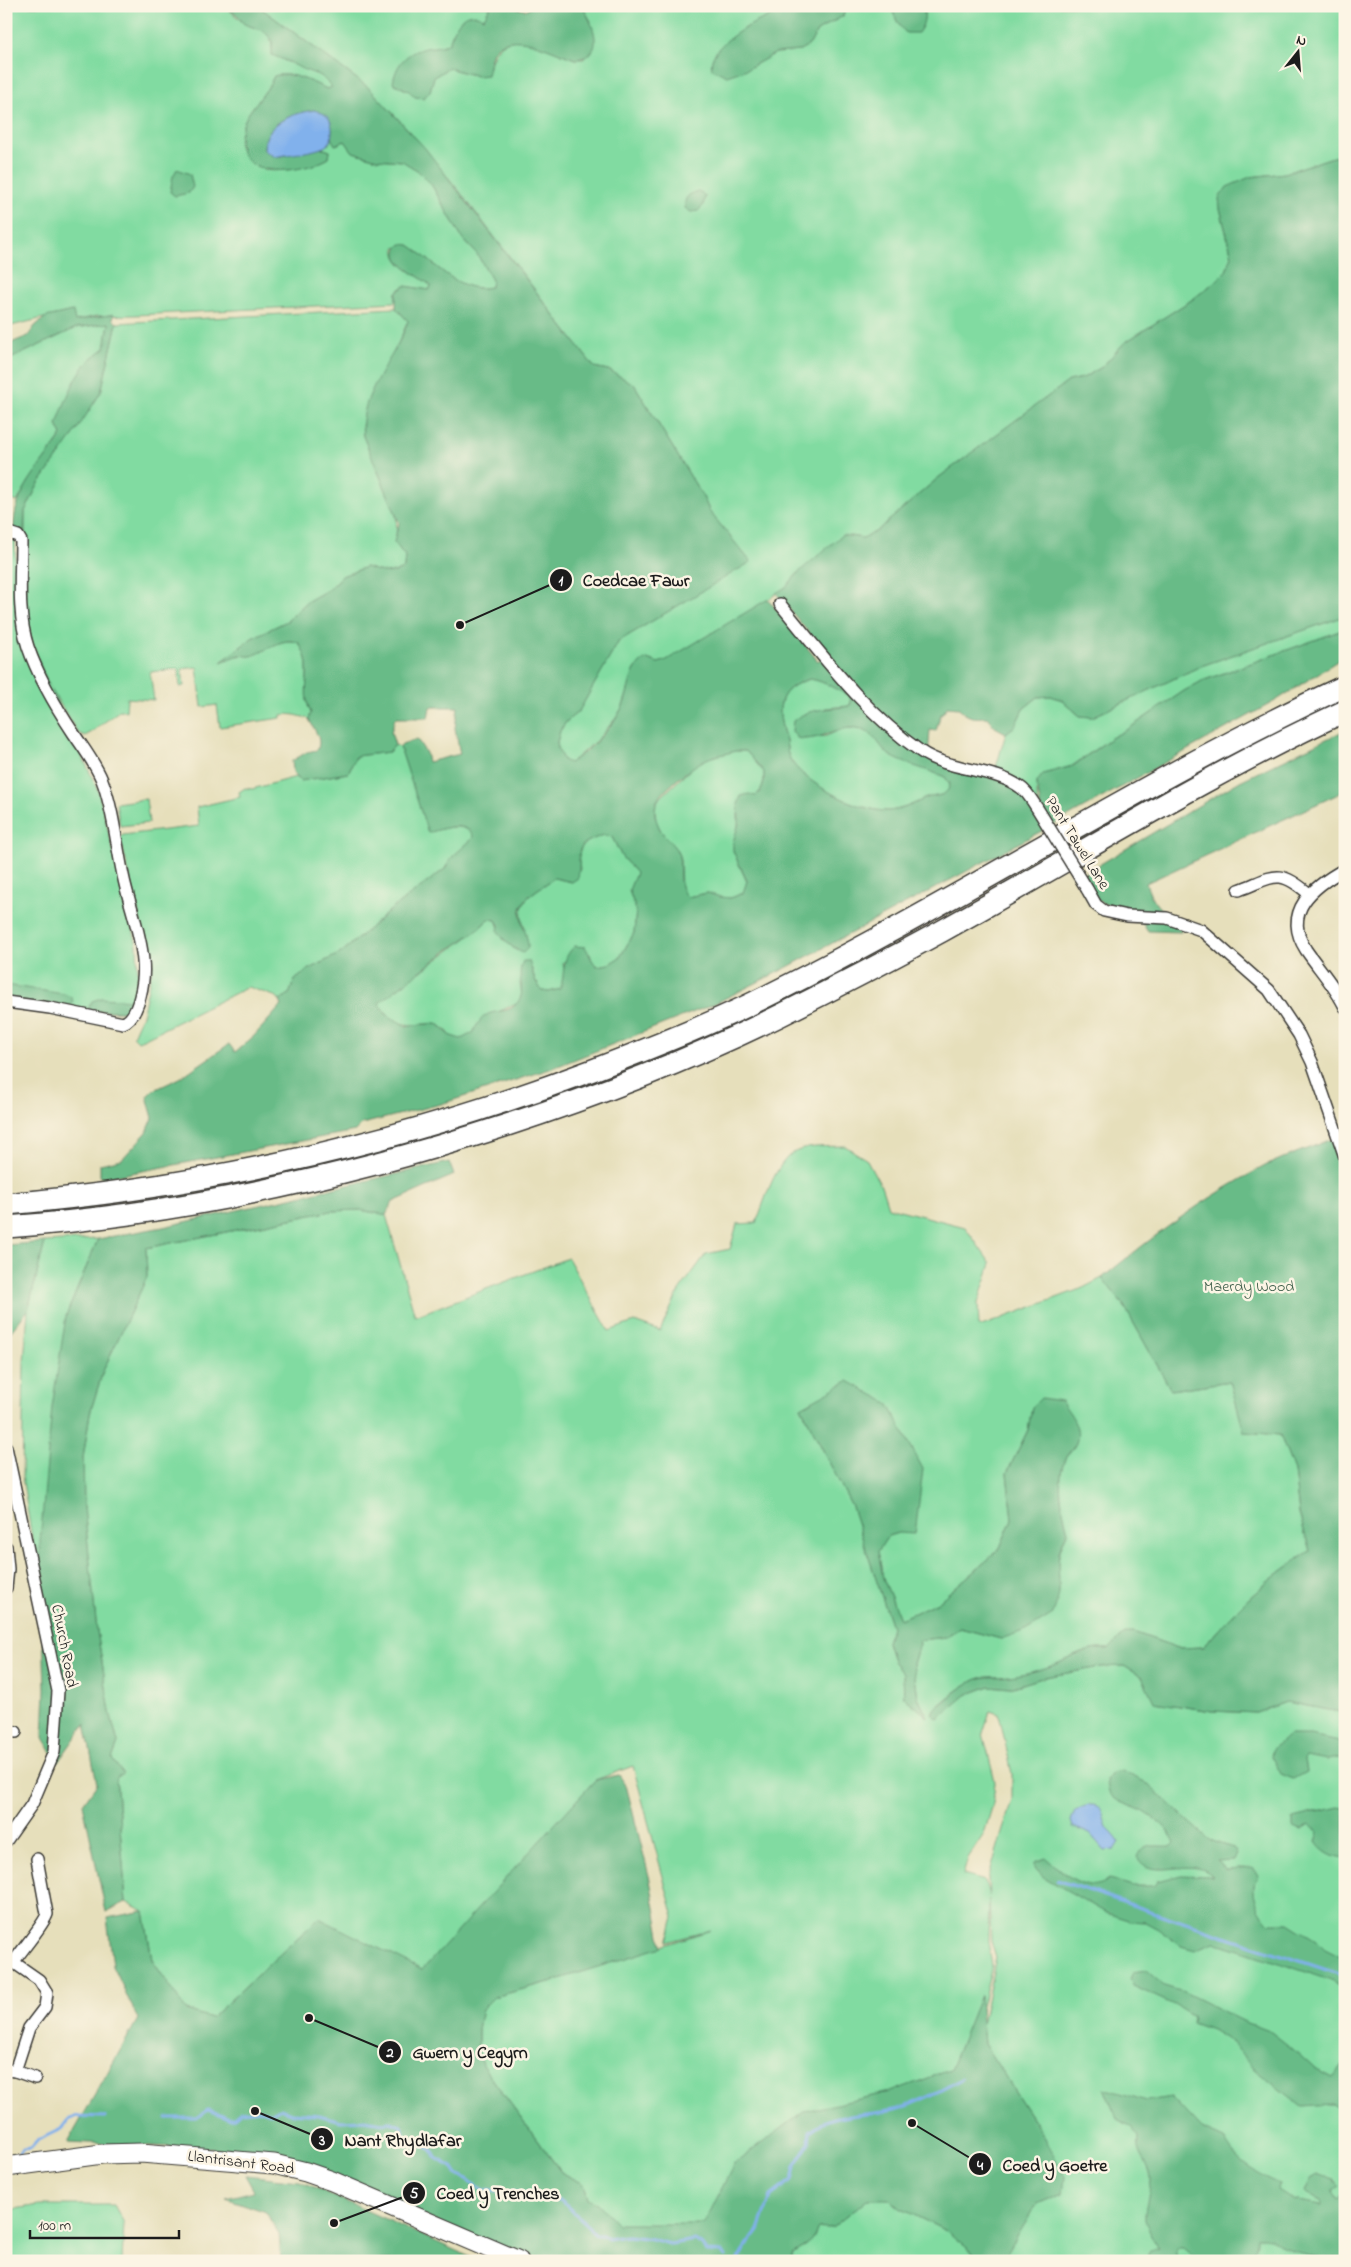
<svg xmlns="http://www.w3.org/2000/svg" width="1351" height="2267" font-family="'Indie Flower',sans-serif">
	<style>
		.green { fill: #81dba1; stroke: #4e7c5e; fill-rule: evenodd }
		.forest { fill: #68bb87; stroke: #426c52; fill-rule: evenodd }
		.water { fill: #81b1ec; stroke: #4e6684 }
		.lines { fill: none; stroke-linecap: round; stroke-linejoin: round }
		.stream { stroke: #81b1ec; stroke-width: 3 }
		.street-casing { stroke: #3a3934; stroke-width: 14 }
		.primary-casing { stroke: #3a3934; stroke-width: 21 }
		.highway-casing { stroke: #3a3934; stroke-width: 24 }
		.street { stroke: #fff; stroke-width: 11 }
		.primary { stroke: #fff; stroke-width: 19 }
		.highway { stroke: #fff; stroke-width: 21 }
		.street-bridge-casing { stroke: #3a3934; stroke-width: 14; stroke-linecap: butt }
		.street-bridge { stroke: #fff; stroke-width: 11 }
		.labels { text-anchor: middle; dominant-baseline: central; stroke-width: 5; stroke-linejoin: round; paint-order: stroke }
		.street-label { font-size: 16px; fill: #1c1c1c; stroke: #fcf5e5 }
		.park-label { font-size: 16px; fill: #3f5f4b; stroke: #fcf5e5 }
		.leader { fill: none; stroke: #1c1c1c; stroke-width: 2 }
		.callout-dot { fill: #1c1c1c; stroke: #fcf5e5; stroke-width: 2 }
		.mark-label { font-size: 15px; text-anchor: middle; font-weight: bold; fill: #fff }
		.callout-label { font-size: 18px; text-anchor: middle; font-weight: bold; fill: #1c1c1c; stroke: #fcf5e5; stroke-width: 5; stroke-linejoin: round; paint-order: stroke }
	</style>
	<rect width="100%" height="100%" fill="#fcf5e5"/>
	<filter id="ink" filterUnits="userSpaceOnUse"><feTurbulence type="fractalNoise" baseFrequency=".02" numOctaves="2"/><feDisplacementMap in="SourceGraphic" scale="10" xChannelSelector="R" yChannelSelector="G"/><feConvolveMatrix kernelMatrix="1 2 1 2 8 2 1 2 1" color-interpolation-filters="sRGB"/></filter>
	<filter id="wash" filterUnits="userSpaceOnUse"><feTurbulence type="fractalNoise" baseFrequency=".0096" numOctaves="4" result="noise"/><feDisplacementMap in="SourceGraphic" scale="20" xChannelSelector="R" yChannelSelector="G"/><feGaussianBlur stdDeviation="1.12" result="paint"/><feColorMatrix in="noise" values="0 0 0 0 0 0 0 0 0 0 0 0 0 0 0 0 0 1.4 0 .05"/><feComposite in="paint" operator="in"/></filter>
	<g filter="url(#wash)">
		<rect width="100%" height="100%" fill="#e6dfbb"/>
		<g class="green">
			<path d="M6,6H225C231,11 240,21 246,24C260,31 272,29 272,49L283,60L321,76L333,87L327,89C311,82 292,71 274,76C266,96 247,108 242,128C236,147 239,153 255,163C258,165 261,169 265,170C280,173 316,166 329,158L330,151L321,148L329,144L331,138L336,145L345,141L353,152L377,159L403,161L417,170L431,184L462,238L477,254L492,280L491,287C458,295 434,261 409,245L395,248C392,266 420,275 431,286L429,290L405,286L396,292L395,302L134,315L96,316L75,321L72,311L11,326L9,312H6Z"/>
			<path d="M258,6H493L490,8L484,18L453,32L449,43L439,48L421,49L402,88L409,91L415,97L430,91L434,77L448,68L477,76L490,66C500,19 546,49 575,59H584L591,21L582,6H817L804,12L784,11L743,29L747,69L776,53L800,51L810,44L817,31L843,16L846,6H890L899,25L925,13L923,6H1345V153L1285,173L1250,177L1220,208L1232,256L1226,271L1215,282L1193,299L1124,343L1102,367L1083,378L1069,381L938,478L877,531L863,539L851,536L800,571L786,587L763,603L665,661L658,663L647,659L635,669L623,706L616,718L598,739L569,764L563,760L558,749L557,742L560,731L566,722L579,711L619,641L750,562L710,512L703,497L634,384L608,370L594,367L457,188L404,125L369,88Z"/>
			<path d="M396,308L408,321L362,425L363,436L395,512C400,529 390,541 405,556L404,568C392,576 379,572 366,567L342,576L331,588L308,601L287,621L252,638L223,661C228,659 233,656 238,656C244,654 249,657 254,655C268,649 284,636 299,643C303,650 307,658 307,666C308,684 303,697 311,713L309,719C300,716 291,713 281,715V718L220,727L217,705L202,707L197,667L182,669L184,686L180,687L178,669L150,672L154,700L127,698L126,711L120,710L92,732L85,736L78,733L46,681L31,639L25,609V511L38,485L71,438L101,392L117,323Z"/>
			<polygon points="109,323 105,348 88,362 76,380 57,425 62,435 29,481 17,502 6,498 6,361 76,328"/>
			<polygon points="6,540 15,540 17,616 98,790 137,945 138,977 135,994 127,1011 92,1012 6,997"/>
			<polygon points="1345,616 1345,629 1202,681 1184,691 1128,729 1111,738 1072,766 1043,774 1037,782 1037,808 994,774 1006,733 1015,726 1023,709 1038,697 1051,696 1062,700 1080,716 1092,717 1201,666"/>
			<path d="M810,679C825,681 835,690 850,695L851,702L849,706L825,708L803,739L826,736L845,728H859L873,735L889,755L945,777L950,784C947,799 935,794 924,799C912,805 901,810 888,811C861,812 804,784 790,759C787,754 787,747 786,741C776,710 775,689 810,679Z"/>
			<path d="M395,745L400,747L428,832C443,829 460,822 472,833L473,838L469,843L451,858L445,869L393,908L341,953L309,969L295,980L289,994L280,1001L277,997L248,987L143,1039L138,1041L133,1036L143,1012L152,969L120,837L123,835L199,826L197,807L240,797L239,792L245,788L252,789L296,777L300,781L348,773L356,756L389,752Z"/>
			<path d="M735,751H746L764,772C764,783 764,789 755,796L749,794L738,813V830L733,842L737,860L747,882L743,893L731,898L720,897L708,893L687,897L681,890L680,859L677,850L664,837L656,821L655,809L658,800L696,764L710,757Z"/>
			<polygon points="146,799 149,823 120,826 116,803"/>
			<path d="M604,835L612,837L622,857L636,873L629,891L636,910L634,933L620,957L609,964L597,966L592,961L590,954L563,962L565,978L560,989L549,992L542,991L535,980L532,969L520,983L522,995L518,1003L500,1011L473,1033L461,1040L451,1036L447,1031L437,1023C408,1025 397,1030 378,1003L476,931L489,919L496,920L503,939L517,951L525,928C513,899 535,893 554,878L572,882L580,869C576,846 583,842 604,835Z"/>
			<path d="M845,1146L867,1160L882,1188L888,1207L965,1227L991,1264L978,1303L979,1327L1083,1288L1102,1278L1123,1304L1171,1390L1230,1381L1245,1432L1280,1435L1294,1471L1299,1513L1310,1551C1271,1576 1233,1610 1204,1647L1178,1648L1133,1632L1123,1635L1109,1649C1089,1648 1078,1654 1061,1662C1046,1669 1026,1674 1009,1676C998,1678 986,1675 975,1680C964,1685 940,1702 933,1712L952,1704L966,1695L990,1686L1010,1688L1045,1677L1101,1667L1124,1666L1142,1677L1155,1702L1212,1711L1256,1713L1286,1702L1345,1713V2261H1014L1007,2251L1035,2206L1063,2194L1044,2136L984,2044L982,2025L996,1957L991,1941L989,1899L988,1941L992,1966L977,2027L963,2069L708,2236H608L588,2199L584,2184L562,2173L482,2065L478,2048V2029L482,2009L494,1997L553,1981L711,1930L667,1942L674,1917L633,1766L595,1780L482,1912L422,1970L349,1939L319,1918L211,2018L186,2010L152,1960L144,1911L126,1902L116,1777L112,1759L118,1743L110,1712L97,1631L84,1507L83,1458L90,1413L103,1371L147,1277L146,1248L331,1211L360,1210L386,1215L415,1316L568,1258L609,1331L634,1322L660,1331L679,1291L706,1254L730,1249L737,1224L756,1223C764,1204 775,1161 795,1152C809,1145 829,1147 845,1146ZM801,1407L898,1533L888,1536L878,1551L883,1578L900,1619L938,1602L999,1550L1012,1519L1007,1473L1028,1430L1032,1407L1076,1443C1073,1448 1067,1453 1065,1459C1056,1480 1062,1511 1068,1532C1056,1553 1057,1568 1059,1592L1001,1639L960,1628L945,1637L920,1640L913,1664L918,1697L927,1716L904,1697L903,1673L893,1661L887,1642L892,1627L852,1507ZM990,1711L999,1714L1012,1774V1800L988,1879L989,1896L985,1881L963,1875L968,1858L984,1834L993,1804L995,1782L983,1733Z"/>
			<polygon points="98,1239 66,1316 42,1601 22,1476 24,1362 28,1310 45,1242"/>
			<path d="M880,2198L890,2199L900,2208L948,2232L983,2261H792V2254C798,2250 808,2245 812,2240C821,2227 811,2227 832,2228L867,2199Z"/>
			<polygon points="39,2205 114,2205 124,2223 122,2261 6,2261 6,2217 15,2209"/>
		</g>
		<g class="forest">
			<path d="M225,6H258L369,88L425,148L594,367L608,370L634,384L703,497L710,512L751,562L619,641L579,711L566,722L560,731L557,742L558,749L563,760L569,763C589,751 612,729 623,706C630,691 629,666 647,659L658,663L665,661L768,599L818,661L826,654L776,593L786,587L800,571L842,535L863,538L877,531L938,478L1032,408L1069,381L1083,378L1102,367L1124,343L1193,299L1215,282L1226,271L1232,256L1220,208L1219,198L1227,187L1250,177L1285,173L1345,153V616L1201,666L1092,717L1080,716L1062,700L1051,696L1038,697L1023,709L1015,726L1006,733L995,727L987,717C974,718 967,718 959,708L947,707L940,716L936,731L930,730L928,756L1011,782L1041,813L1037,782L1043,774L1073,766L1111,738L1128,729L1184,691L1202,681L1345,629V656L1277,700L1053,825L784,969L714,1004L553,1068L441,1104L362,1124L355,1131L105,1178L100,1176V1164L122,1159L147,1132L153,1118L147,1096L152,1091L180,1078L229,1044L235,1052L254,1036L281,1006L280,1001L289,994L295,980L309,969L341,953L393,908L445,869L451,858L473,838L472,833C460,821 443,829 428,833L400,747L402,744L417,739L426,753L428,762L460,754L455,728L458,707H430L428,718H395L391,732L395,745L389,752L356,756L348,773L300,781L293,772L292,761L307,752L317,750C323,739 314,730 309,719L311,713C303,697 308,684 307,666C307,658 303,650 299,643C282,635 267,652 251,656C247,657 244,655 240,655C234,656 227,660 221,662L252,638L287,621L308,601L331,588L342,576L366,567C380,572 392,576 404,568L405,556L394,542L399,523L395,512L363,436C358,392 395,361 408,321L396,308V292L405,286L429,290L431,286C420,275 382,260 401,244L409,245C434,261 459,295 491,287L492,280L477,254L462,238L431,184L417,170L402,161L377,159L353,152L345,141L335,145L331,138L332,129L314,110C291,114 264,123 264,150L276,157L321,148L330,151L329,158C300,175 227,182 242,128C247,108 266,96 274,76C292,71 311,82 327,89L332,87L321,76L302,69L291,63L272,55V40L264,31L244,24L237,15ZM810,679C825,681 835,690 849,695L851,703L849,706C828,710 810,707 793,721L792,731L797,738C818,743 836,726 857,728C874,730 877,744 888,754C897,762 932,771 945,777L950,784C947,799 935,794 924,799C912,805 901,810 888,811C861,812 804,784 790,759C787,754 787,747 786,741C776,710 775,689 810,679ZM735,751H746L764,772C764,783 764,790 755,796L749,794L741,796L738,804L739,823L733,842V851L747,881L743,893L731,898L720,897L708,893L687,897C675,884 683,868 678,853C674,843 661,836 657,822C654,815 654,806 658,799C668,786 694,764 709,758C717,755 727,754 735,751ZM604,835L612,837L622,857L636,873L629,890L636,910L634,933L620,957L609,964L597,966C591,961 590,954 585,947L575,946C560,959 566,973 560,989L549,992L542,991L535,980L529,961H523C515,976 527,992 518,1002C504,1020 487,1000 473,1033L461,1039L451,1036L437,1023L406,1026L386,1014L379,1003L448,950L476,931L489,919L496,920L499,925L498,931C503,940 513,949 523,953L528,948C528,936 523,928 521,917C517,898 542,888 554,878L572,882L578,878C583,851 569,847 604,835Z"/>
			<path d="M493,6H508L525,10L534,6H582C593,23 608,57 575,59C554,52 509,26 493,52C490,58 489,68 487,75L477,76L448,68L434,77L430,91L424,98L415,97L409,91L393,83C395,67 405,53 422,49C432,46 440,48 449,43C456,26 462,6 484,18L490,7Z"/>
			<path d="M817,6H846V8L843,16L817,31L810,44L800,51L776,53L747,69L727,76L712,69C704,45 763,16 783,12C795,9 807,15 817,6Z"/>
			<path d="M890,6H923C926,17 924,25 918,33H906L899,25Z"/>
			<polygon points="177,169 190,174 193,187 189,193 175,196 170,192 173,176"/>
			<path d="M695,192H701L705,196L703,206L698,211L691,212L685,208C684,199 687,195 695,192Z"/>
			<path d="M73,311L75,321L114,314L113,319L117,323L101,392L71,439L38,485L25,511L24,533H20L14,530C12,492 43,465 62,435L57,425C62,408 76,373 89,361C94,356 100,352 105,348L109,323L76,328L6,361V345L28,336L35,326L46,317Z"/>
			<path d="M1345,730V791L1146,883C1153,905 1160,910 1180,921L1181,932L1148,931L1141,920L1094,899L1082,875L1240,781Z"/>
			<polygon points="6,985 64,994 71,997 73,1001 66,1010 6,1002"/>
			<polygon points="101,998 134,1000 127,1011 87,1011 92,1001"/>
			<path d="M1332,1139L1339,1179L1345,1190V1713L1286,1702L1256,1713L1212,1711L1154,1702L1142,1677L1124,1666L1101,1667L1045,1677L1010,1688L990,1686L966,1695L938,1719L932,1714L934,1709C948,1699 960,1687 975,1680C985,1675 998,1678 1009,1676C1025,1674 1046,1669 1061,1662C1079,1654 1088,1648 1109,1649L1123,1635L1133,1632L1178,1648L1204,1647C1234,1609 1270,1577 1310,1551L1299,1513L1294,1471L1280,1435L1244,1432L1230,1381L1171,1390L1123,1304L1102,1278C1153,1236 1208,1195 1267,1165C1288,1155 1311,1148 1332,1139Z"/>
			<polygon points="449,1162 454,1175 393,1202 386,1215 360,1210 331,1211 146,1248 147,1277 103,1371 90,1413 83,1458 84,1507 97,1631 110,1712 118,1743 112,1759 123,1774 116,1777 126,1902 106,1912 83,1804 97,1784 85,1724 58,1762 43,1738 45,1689 40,1542 52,1407 66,1316 98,1239 163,1227"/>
			<polygon points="45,1242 28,1310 8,1335 6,1245"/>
			<path d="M848,1381L888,1403L923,1469L915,1534L898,1533L888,1536L878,1551L883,1578L900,1619L938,1602L999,1550L1012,1519L1007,1473L1028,1430L1032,1407L1041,1398L1061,1401C1070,1413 1082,1427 1076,1443C1074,1449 1067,1453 1065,1459C1056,1481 1062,1510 1068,1532C1053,1557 1060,1565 1059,1591C1059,1598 1055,1607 1053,1614L1029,1629L1001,1639L960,1628L945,1637L920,1640L913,1664L918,1697L928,1717L904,1697L903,1673L893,1661L887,1642L892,1627L852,1507L801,1407Z"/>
			<polygon points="1288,1735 1310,1735 1345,1742 1345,1761 1339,1758 1327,1760 1306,1756 1304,1759 1306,1772 1293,1779 1281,1774 1271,1756 1272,1750"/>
			<path d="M1122,1771L1145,1782L1210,1840L1233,1848L1237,1853L1234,1860L1216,1861L1227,1870L1252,1868L1258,1875C1248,1890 1258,1911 1269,1923H1289L1316,1940L1325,1949L1345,1959V1989L1327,1979L1215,1942L1195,1950L1181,1946L1158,1929L1145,1922L1131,1921L1106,1913L1042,1876L1035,1868V1862L1046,1858C1062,1872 1089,1897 1109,1879L1133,1886H1155L1158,1881L1181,1875L1213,1876C1191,1854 1152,1884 1137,1857C1143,1842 1158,1847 1172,1846L1175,1843C1171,1831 1152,1815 1140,1810C1130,1805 1115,1803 1109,1792C1108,1788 1107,1784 1107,1780L1112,1773Z"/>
			<path d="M619,1775L626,1785L650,1880L662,1947L553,1981L494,1997L482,2009L478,2029V2048L482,2065L561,2172L584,2184L588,2199L598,2203L617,2224H704L734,2164L805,2111L890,2092L950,2070L980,1995L984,2044L1044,2136L1065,2177L1063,2194L1035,2206L1008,2251L1014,2261H983L948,2232L900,2208L890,2199H867L832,2228C811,2227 821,2227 812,2240C808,2245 798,2250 792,2254V2261H528L293,2161L260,2151L68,2142L138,2019L113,1966L107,1918L144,1911L152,1960L186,2010L211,2018L319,1918L422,1970L595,1780Z"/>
			<path d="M1338,1807L1345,1808V1859C1333,1858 1322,1852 1316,1842L1319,1832L1309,1825L1302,1830L1293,1827V1818Z"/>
			<polygon points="1146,1970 1164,1986 1184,1992 1247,2023 1271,2032 1294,2050 1315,2069 1332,2078 1341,2067 1345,2067 1345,2113 1332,2105 1302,2107 1254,2069 1233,2043 1214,2031 1192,2023 1193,2017 1174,2005 1133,1986 1130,1979 1133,1972"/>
			<path d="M1104,2088L1147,2101L1171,2097L1201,2129L1224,2139C1235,2163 1258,2174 1280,2184L1277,2190L1293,2200L1322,2205L1321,2201L1305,2192C1308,2185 1310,2177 1318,2174L1334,2180L1339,2186L1332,2191L1337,2199L1345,2193V2259C1325,2257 1304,2256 1286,2248C1273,2242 1273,2236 1257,2237L1252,2261H1200L1183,2247H1176V2254L1180,2261H1144L1150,2251L1158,2247C1155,2239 1145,2224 1145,2219C1144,2206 1152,2186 1151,2177C1148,2159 1136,2157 1139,2137L1131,2127L1117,2119Z"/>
			<polygon points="245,2175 300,2181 479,2261 281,2261 279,2234 266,2212 226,2198 254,2191"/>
		</g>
		<g class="water">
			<path d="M314,110C324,113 331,116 332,128C332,132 332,139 329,143C323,152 287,154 275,157L264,150C264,123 291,114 314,110Z"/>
			<path d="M1089,1805C1106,1804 1102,1819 1108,1829C1112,1833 1116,1837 1119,1842L1114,1850L1105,1851L1090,1834L1073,1827L1071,1821L1075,1810Z"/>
		</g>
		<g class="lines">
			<g class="stream">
				<polyline points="1057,1880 1345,1976"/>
				<polyline points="167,2118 196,2118 208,2110 230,2118 235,2117 241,2112 261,2110 271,2113 280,2109 291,2113 319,2115 341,2121 365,2120 382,2123 391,2122 401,2126 406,2139 431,2149 436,2158 454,2168 458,2174 484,2190 507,2193 515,2191 523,2194 529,2192 540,2198 560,2200 590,2227 595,2235 602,2235 607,2239 628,2236 652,2239 670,2244 695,2240 702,2245 706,2252 722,2253 726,2257"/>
				<polyline points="17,2158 23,2149 31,2148 38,2140 61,2129 68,2120 77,2116 105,2117"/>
				<path d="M738,2261L744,2249L759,2230L771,2196L792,2180L795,2166L809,2144L810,2131C833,2113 862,2116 889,2111C910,2107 942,2090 961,2079"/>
			</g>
		</g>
	</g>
	<g filter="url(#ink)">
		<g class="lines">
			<defs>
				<g id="street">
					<path d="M780,604C823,656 864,712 920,751C948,771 994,768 1020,787C1028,792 1032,801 1037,808"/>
					<path d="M1345,869C1314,886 1281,911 1306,950C1319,969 1335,986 1345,1007"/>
					<polyline points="1087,889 1096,905 1104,911 1127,916 1167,918 1201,930 1269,990 1299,1035 1312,1062 1345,1157"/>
					<path d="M1239,890C1274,877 1278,867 1309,894"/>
					<path d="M6,1002L50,1008L123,1023C140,1017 145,978 143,961C141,935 131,909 125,884C117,852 114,810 102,780C95,763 84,749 74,734C56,707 39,679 28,647C17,614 21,576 21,541L18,536L9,533"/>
					<polyline points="6,1447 58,1691 54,1752 32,1804 6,1841"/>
					<polyline points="6,1547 8,1569 6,1588"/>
					<polyline points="6,1731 16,1732"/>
					<polyline points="6,1957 39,1980 47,1993 45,2007 29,2028 15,2071"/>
					<path d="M13,1963C20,1952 45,1923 47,1914L37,1859"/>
					<polyline points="6,2070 15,2071 35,2078"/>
				</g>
				<polyline id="primary" points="6,2167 102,2154 141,2153 274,2164 306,2172 332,2181 519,2261"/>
				<g id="highway">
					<path d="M6,1204C206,1187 406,1141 593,1070C648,1049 702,1028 755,1002C955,904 1142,780 1345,686"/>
					<path d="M6,1227C176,1215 343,1178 504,1126C599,1095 692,1059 781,1015C835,988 889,960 942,931C1076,857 1206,775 1345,711"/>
				</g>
			</defs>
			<use href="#street" class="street-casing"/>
			<use href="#primary" class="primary-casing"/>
			<use href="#highway" class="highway-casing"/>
			<use href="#street" class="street"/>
			<use href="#primary" class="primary"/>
			<use href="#highway" class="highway"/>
			<defs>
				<polyline id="street-bridge" points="1037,808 1087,889"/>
			</defs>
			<use href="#street-bridge" class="street-bridge-casing"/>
			<use href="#street-bridge" class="street-bridge"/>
		</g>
	</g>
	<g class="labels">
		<g class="street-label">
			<text transform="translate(1077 843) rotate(58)">Pant Tawel Lane</text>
			<text transform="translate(64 1646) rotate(79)">Church Road</text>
			<text transform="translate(241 2163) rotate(7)">Llantrisant Road</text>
		</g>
		<g class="park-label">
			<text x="1249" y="1287">Maerdy Wood</text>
		</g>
	</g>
	<path class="leader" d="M460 625L561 580M309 2018L390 2052M255 2111L322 2139M912 2123L980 2164M334 2223L414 2193"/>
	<g class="callout-dot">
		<circle cx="460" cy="625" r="5"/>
		<circle cx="309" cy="2018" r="5"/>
		<circle cx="255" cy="2111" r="5"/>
		<circle cx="912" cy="2123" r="5"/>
		<circle cx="334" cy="2223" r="5"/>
		<circle cx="561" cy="580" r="12"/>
		<circle cx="390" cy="2052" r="12"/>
		<circle cx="322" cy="2139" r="12"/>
		<circle cx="980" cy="2164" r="12"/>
		<circle cx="414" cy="2193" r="12"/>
	</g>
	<g class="mark-label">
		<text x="561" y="585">1</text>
		<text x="390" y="2057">2</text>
		<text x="322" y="2145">3</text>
		<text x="980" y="2170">4</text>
		<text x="414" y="2198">5</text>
	</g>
	<g class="callout-label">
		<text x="636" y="586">Coedcae Fawr</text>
		<text x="470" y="2058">Gwern y Cegyrn</text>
		<text x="403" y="2146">Nant Rhydlafar</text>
		<text x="1055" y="2171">Coed y Goetre</text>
		<text x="498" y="2199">Coed y Trenches</text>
	</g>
	<rect width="1351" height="2267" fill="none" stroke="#fcf5e5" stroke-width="25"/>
	<g transform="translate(1298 52) rotate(17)" stroke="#fcf5e5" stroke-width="4" paint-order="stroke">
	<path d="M0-4L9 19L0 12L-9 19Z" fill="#1c1c1c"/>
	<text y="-8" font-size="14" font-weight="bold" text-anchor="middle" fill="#1c1c1c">N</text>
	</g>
	<path d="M30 2230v8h149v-8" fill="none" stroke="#1c1c1c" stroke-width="2.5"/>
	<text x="38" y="2230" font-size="15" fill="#1c1c1c" stroke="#fcf5e5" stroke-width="4" paint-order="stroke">100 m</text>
</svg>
